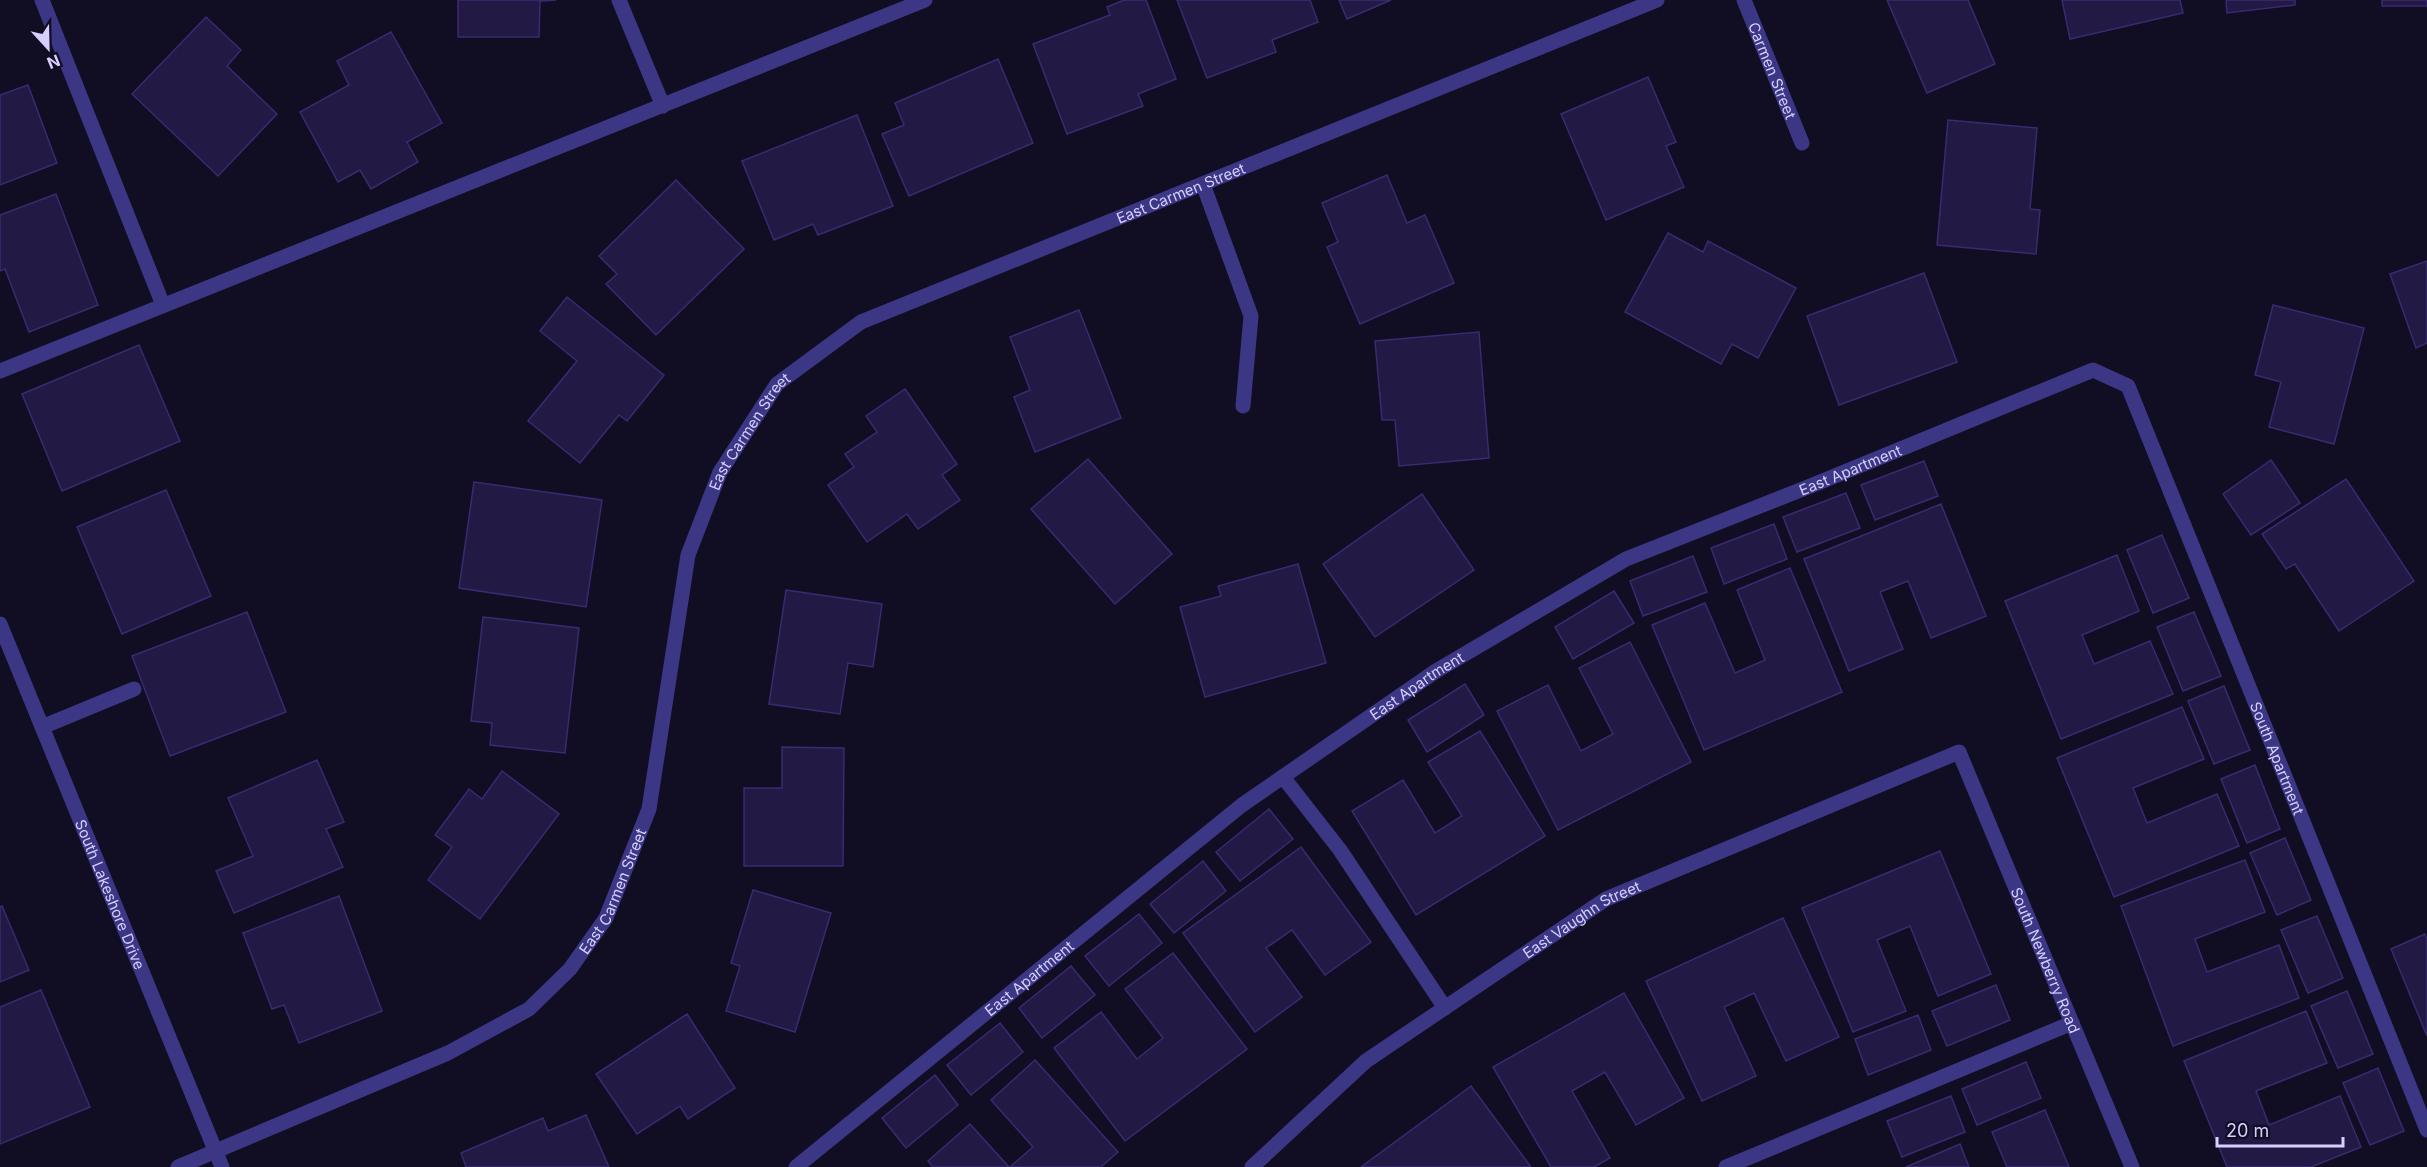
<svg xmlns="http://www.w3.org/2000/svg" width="2427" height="1167" font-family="Inter,sans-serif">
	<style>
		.building { fill: #231945; stroke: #3a2a71; stroke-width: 1.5 }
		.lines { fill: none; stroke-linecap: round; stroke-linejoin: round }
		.service { stroke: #3b3784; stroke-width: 15 }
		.minor { stroke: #3b3784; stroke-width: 15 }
		.tertiary { stroke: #3b3784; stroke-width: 15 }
		.labels { text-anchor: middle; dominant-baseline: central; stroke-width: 6; stroke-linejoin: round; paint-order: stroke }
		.street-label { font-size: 15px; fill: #d6cfff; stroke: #110d23 }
	</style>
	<rect width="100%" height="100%" fill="#110d23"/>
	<g class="building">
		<polygon points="458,0 556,0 540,1 539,37 458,37"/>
		<polygon points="1124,0 1146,0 1176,79 1138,94 1143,106 1067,134 1033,44 1110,15 1107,7"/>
		<polygon points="1177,0 1310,0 1318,22 1272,40 1276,52 1207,78"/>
		<polygon points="1339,0 1391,0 1347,19"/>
		<polygon points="1887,0 1968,0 1995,64 1927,93"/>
		<polygon points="2062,0 2180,0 2183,13 2070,39"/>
		<polygon points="2226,0 2295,0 2295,5 2227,13"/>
		<rect x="2382" y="0" width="45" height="6"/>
		<polygon points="206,17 241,50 227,66 277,114 218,176 132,94"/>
		<polygon points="391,32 442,123 407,142 418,162 371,189 360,170 338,182 300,112 349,85 337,61"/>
		<polygon points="998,59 1033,143 909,196 882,134 904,125 895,103"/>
		<polygon points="1648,77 1676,142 1666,146 1684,187 1606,220 1561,114"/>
		<polygon points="28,85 57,163 0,185 0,95"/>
		<polygon points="857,115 893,206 818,235 813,224 774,240 742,161"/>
		<polygon points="1948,120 2037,128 2030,209 2040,210 2036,254 1937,245"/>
		<polygon points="1387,175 1407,223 1425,215 1454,283 1360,324 1327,247 1338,242 1322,203"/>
		<polygon points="676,180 744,249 656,335 606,284 617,274 599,256"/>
		<polygon points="56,194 98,305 29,332 5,269 0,271 0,215"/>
		<polygon points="1668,233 1703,252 1708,241 1796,288 1758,358 1732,344 1721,364 1625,312"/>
		<polygon points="2427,261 2427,343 2416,348 2390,274"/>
		<polygon points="1924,273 1957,362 1839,405 1807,316"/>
		<polygon points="567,297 664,375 627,421 619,415 580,463 528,421 577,361 540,331"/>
		<polygon points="2273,305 2364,328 2334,444 2269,427 2281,382 2255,375"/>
		<polygon points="1079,310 1121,418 1035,452 1014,397 1030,390 1010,337"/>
		<polygon points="1479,332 1489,458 1399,466 1395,420 1382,420 1375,341"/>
		<polygon points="139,345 180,441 62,491 22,394"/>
		<polygon points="905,389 957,464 942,475 960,500 918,529 907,514 867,542 828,485 854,467 845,454 877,432 866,416"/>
		<polygon points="1088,459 1172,554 1115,604 1031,509"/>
		<polygon points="2271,460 2300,503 2251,535 2223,494"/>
		<polygon points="1924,461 1938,496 1875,520 1861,485"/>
		<polygon points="2346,479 2414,581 2339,631 2295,564 2286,569 2262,534"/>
		<polygon points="474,482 602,500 586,607 459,588"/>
		<polygon points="166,490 211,596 122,634 77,527"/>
		<polygon points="1846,493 1860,528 1797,552 1783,517"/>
		<polygon points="1422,494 1474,570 1375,637 1323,564"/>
		<polygon points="1941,504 1986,616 1931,638 1908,581 1880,592 1903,649 1849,671 1804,559"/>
		<polygon points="1774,524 1787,559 1724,584 1711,548"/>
		<polygon points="2162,535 2189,598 2153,613 2127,550"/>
		<polygon points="2117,555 2139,611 2082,635 2094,664 2150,641 2173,694 2061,739 2005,601"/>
		<polygon points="1693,556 1707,592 1643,616 1630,581"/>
		<polygon points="1298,564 1326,663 1205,697 1180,607 1221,596 1218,586"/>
		<polygon points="1790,568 1842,692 1704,750 1652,625 1705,603 1735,673 1765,660 1737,590"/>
		<polygon points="786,590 882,604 873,667 848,663 840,714 769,704"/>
		<polygon points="1614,591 1634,623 1573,659 1555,627"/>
		<polygon points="247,612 286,712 170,756 132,656"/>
		<polygon points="2194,612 2221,676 2183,691 2157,627"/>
		<polygon points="483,617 579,628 565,753 490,745 492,723 471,721"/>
		<polygon points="1630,642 1691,762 1558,830 1497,711 1548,685 1581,751 1613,734 1579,668"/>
		<polygon points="1465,684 1484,715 1427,752 1408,720"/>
		<polygon points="2224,686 2250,750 2214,764 2188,701"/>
		<polygon points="2182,707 2204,759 2133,788 2147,823 2217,794 2239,846 2114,897 2057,758"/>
		<polygon points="1480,731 1545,836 1416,915 1352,811 1403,780 1435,833 1462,816 1428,762"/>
		<polygon points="782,747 844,748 843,866 744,866 744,788 782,788"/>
		<polygon points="317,760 344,822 326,829 343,867 234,913 216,871 253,856 228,798"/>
		<polygon points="2255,765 2280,829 2247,843 2221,779"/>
		<polygon points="502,771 559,814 480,919 428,880 452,847 435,835 469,789 482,799"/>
		<polygon points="1269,809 1293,839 1240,881 1216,852"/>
		<polygon points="2285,838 2311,900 2277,915 2250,853"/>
		<polygon points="1301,847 1371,942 1325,975 1292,930 1266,948 1302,997 1255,1032 1183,933"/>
		<polygon points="1940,851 1991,974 1938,996 1910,926 1877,940 1906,1011 1853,1032 1802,908"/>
		<polygon points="2245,860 2265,912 2195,939 2207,972 2279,945 2299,998 2173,1046 2121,906"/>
		<polygon points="1203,861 1226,891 1174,933 1150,904"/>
		<polygon points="753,890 831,913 795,1032 726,1011 740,966 731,963"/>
		<polygon points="339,896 382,1011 299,1043 284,1005 272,1009 243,933"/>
		<polygon points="2,906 29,970 0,982 0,907"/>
		<polygon points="1139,914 1162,943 1109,986 1085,956"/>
		<polygon points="2317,916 2343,978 2308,993 2281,930"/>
		<polygon points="1783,918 1839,1037 1786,1061 1754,993 1724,1007 1756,1076 1702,1101 1646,981"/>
		<polygon points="2425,934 2427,939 2427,1036 2391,949"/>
		<polygon points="1173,953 1247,1049 1125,1141 1054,1048 1101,1012 1137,1059 1163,1038 1125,989"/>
		<polygon points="1071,966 1095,995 1042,1038 1019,1008"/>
		<polygon points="1996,985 2010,1020 1947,1046 1932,1011"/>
		<polygon points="41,990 90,1107 0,1144 0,1007"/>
		<polygon points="2347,991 2373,1054 2338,1068 2311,1006"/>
		<polygon points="1624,993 1684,1098 1636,1125 1605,1072 1572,1091 1610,1158 1594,1167 1551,1167 1493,1067"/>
		<polygon points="2306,1011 2327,1063 2256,1091 2269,1125 2340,1096 2361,1147 2311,1167 2227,1167 2184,1061"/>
		<polygon points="687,1014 735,1088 688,1119 680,1106 637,1134 596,1074"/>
		<polygon points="1918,1015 1931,1050 1868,1075 1855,1039"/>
		<polygon points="1000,1023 1023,1052 971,1095 947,1065"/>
		<polygon points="1035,1060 1118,1152 1101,1167 1010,1167 1033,1147 991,1100"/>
		<polygon points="2026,1062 2041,1098 1977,1125 1962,1089"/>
		<polygon points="2378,1068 2404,1131 2370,1145 2343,1083"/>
		<polygon points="935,1075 958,1105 906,1148 882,1118"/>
		<polygon points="1471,1086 1531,1167 1361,1167"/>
		<polygon points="1951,1096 1965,1132 1902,1157 1887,1121"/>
		<polygon points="2045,1110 2069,1167 2007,1167 1992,1132"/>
		<polygon points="586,1115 609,1167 466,1167 461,1153 543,1118 548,1131"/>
		<polygon points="970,1124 1009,1167 933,1167 928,1161"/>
		<polygon points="1960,1144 1969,1167 1906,1167"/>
	</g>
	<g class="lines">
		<g class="service">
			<polyline points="42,0 163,305"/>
			<polyline points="619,0 663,106"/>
			<polyline points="0,371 925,0"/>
			<polyline points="42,727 134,689"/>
			<polyline points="1283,777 1340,850 1445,1008"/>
			<path id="s1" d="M796,1167L1242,805L1436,671L1626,559L1808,487L2093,370L2128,386L2427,1130"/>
			<polyline points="1726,1167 2072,1023"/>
		</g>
		<g class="minor">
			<path id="s2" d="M1744,0L1802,143"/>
			<polyline points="1203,184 1251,316 1243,406"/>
			<path id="s3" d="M178,1167L448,1053L529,1009L570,969L606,918L649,809L688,555L720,472L777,384L861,322L1657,0"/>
			<path id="s4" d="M1252,1167L1366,1061L1606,899L1959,752L2132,1167"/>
		</g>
		<path class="tertiary" id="s5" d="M0,624L222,1167"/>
	</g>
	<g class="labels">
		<g class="street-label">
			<text stroke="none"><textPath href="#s2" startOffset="76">Carmen Street</textPath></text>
			<text stroke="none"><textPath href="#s3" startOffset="1522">East Carmen Street</textPath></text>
			<text stroke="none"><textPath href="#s3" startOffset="1018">East Carmen Street</textPath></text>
			<text stroke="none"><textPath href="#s1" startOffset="1272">East Apartment</textPath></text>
			<text stroke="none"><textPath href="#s1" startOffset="786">East Apartment</textPath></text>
			<text stroke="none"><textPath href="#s1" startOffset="1974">South Apartment</textPath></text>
			<text stroke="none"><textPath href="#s3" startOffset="532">East Carmen Street</textPath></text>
			<text stroke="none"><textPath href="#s5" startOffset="292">South Lakeshore Drive</textPath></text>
			<text stroke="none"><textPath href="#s4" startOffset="414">East Vaughn Street</textPath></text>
			<text stroke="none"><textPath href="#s4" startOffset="1053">South Newberry Road</textPath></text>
			<text stroke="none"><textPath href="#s1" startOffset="300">East Apartment</textPath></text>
		</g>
	</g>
	<g transform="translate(48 48) rotate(158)" stroke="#110d23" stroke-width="4.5" paint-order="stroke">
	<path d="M0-4.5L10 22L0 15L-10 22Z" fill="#d6cfff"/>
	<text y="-9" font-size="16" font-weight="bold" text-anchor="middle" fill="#d6cfff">N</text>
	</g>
	<path d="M2217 1137v9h126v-9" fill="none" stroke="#d6cfff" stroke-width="3"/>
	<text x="2226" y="1137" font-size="18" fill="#d6cfff" stroke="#110d23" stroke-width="4.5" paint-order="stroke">20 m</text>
</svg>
